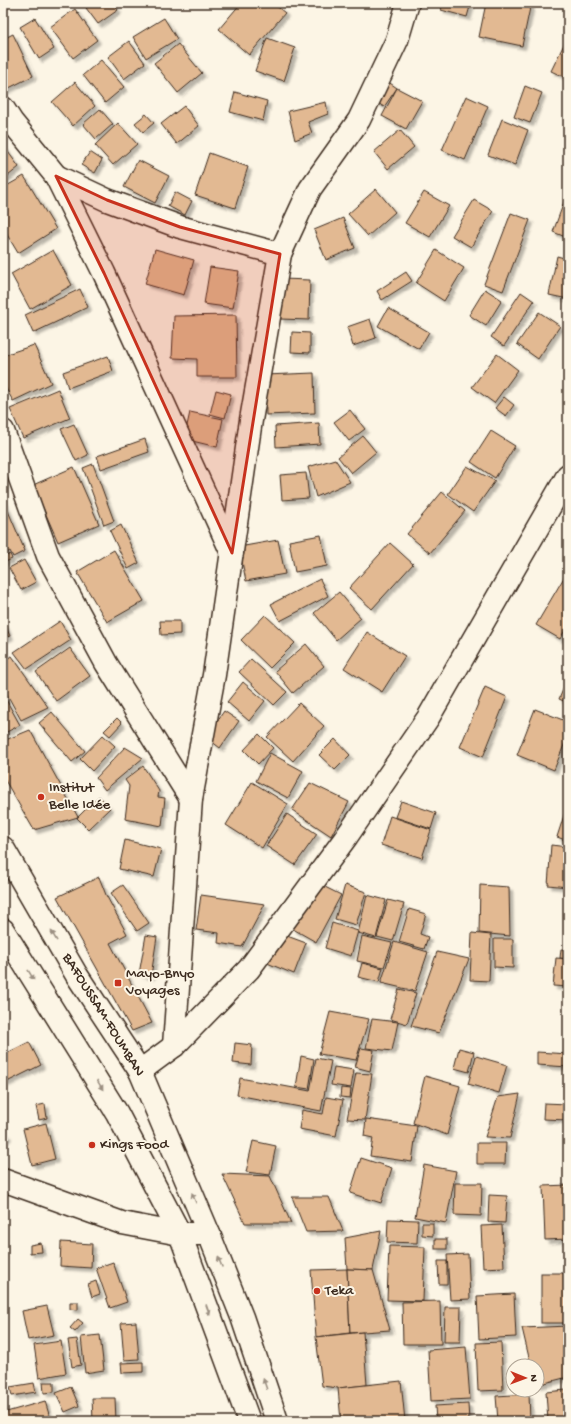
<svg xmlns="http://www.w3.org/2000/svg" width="571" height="1424" font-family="'Gochi Hand',sans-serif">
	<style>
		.building { fill: #e2b992; stroke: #3b2a1e; filter: url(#shadow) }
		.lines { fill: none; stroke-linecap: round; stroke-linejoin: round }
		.minor-casing { stroke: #3b2a1e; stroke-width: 25 }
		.highway-casing { stroke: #3b2a1e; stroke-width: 25 }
		.minor { stroke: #fcf5e5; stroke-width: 22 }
		.highway { stroke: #fcf5e5; stroke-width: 22 }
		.oneway { fill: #9c9082 }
		.marked { fill: #c8321e; fill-opacity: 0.2; stroke: #c8321e; stroke-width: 3; stroke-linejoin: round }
		.poi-dot { fill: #c8321e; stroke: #fcf5e5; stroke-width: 1.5 }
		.labels { text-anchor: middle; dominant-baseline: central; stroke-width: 4; stroke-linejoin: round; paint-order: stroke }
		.poi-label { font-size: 15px; fill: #3b2a1e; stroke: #fcf5e5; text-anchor: start }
		.street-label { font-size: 15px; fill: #3b2a1e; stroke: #fcf5e5 }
	</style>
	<defs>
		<filter id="shadow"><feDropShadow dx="3.5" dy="3.5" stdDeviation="1" flood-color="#0004"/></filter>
	</defs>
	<rect width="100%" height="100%" fill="#fcf5e5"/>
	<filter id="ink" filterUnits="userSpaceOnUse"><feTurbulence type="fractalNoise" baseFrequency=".025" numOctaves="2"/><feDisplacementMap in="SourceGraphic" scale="8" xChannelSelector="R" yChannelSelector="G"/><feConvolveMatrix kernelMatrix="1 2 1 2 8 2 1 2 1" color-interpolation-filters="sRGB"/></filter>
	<g filter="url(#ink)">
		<g class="building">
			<polygon points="94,3 113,3 118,10 98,24 86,8"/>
			<polygon points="241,3 273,3 285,13 249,55 219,29"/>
			<polygon points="443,3 471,3 467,17 441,10"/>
			<polygon points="486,3 531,3 522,46 479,37"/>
			<polygon points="75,9 97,40 73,58 50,27"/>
			<polygon points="35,18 54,49 39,59 20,27"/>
			<polygon points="164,18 177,39 146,58 133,37"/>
			<polygon points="13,34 33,76 3,91 3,39"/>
			<polygon points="568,36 568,79 551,71"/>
			<polygon points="267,38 295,48 284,81 255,71"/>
			<polygon points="129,41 145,63 124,79 108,57"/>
			<polygon points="178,44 202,73 178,93 154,63"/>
			<polygon points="101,60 124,87 105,103 83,75"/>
			<polygon points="387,81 397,88 384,107 373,100"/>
			<polygon points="75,82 95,106 73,126 52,102"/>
			<polygon points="525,86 542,93 530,123 514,117"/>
			<polygon points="397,88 422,101 406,129 382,116"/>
			<polygon points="235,92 267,101 263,121 230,112"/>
			<polygon points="466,96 488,106 465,160 442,150"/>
			<polygon points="326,102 328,114 308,122 312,133 295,140 288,111"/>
			<polygon points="184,106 199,126 177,144 161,124"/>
			<polygon points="100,109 113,124 96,139 83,124"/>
			<polygon points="146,114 154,123 143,132 135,123"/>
			<polygon points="502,119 528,130 515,165 488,155"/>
			<polygon points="118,123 137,144 113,165 95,145"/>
			<polygon points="400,130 414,147 388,169 374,152"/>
			<polygon points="3,145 19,167 3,180"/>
			<polygon points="90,152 102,160 95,173 81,165"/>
			<polygon points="209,153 248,167 235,208 195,195"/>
			<polygon points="138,160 169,176 155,203 124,187"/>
			<polygon points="24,176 56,229 18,253 3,228 3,188"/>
			<polygon points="376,189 395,212 368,236 348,214"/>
			<polygon points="568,191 568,238 553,232"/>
			<polygon points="175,192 192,201 185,215 168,206"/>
			<polygon points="424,192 449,206 430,237 405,223"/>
			<polygon points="474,200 493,211 471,247 452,236"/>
			<polygon points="511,213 530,220 503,291 484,284"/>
			<polygon points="343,218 355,248 326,260 314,230"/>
			<polygon points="155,249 194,260 184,295 145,284"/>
			<polygon points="53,250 72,285 30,309 11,274"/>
			<polygon points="436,250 464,268 444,301 416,283"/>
			<polygon points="557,256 568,259 568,299 549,295"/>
			<polygon points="210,267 239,271 233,308 204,304"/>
			<polygon points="406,272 412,281 382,300 377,291"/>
			<polygon points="282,279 310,280 309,320 280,319"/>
			<polygon points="80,289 88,307 33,333 25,315"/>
			<polygon points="485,289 502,300 486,326 469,315"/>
			<polygon points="521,292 534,301 504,346 491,337"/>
			<polygon points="388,308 429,332 419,349 378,326"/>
			<polygon points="539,312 560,326 538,359 517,344"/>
			<polygon points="236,315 237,377 197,377 197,359 172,358 174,316"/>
			<polygon points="370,319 376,338 353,346 347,327"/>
			<polygon points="292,332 310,333 310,353 291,352"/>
			<polygon points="34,345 51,383 13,401 3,383 3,357 10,353"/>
			<polygon points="497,354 518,370 494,403 472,387"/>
			<polygon points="108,356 113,371 68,388 63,372"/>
			<polygon points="314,373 315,413 266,415 265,375"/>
			<polygon points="58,389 70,418 23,438 10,409"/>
			<polygon points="216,390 231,394 225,418 210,414"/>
			<polygon points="504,397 514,405 506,416 495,408"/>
			<polygon points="350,410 365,429 349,441 334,422"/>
			<polygon points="190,412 223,419 217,447 184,439"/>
			<polygon points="319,423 320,444 276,447 275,426"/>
			<polygon points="74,424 88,455 76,461 61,429"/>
			<polygon points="491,431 515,446 495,478 471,462"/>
			<polygon points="363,436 376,452 351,473 338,457"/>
			<polygon points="145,439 149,452 101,469 97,456"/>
			<polygon points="335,459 350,482 316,497 308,467"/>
			<polygon points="93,464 114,521 104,525 83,468"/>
			<polygon points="467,466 495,481 473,512 448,494"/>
			<polygon points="74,467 99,524 58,542 33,485"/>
			<polygon points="306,473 309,498 282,500 280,475"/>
			<polygon points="442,492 465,511 430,553 407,534"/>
			<polygon points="3,499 25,551 13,557 10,551 3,555"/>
			<polygon points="121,525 139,563 128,569 110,531"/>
			<polygon points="321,535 327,566 295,572 289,541"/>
			<polygon points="278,540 285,574 246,581 239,547"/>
			<polygon points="390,543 413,564 372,609 349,588"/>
			<polygon points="114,550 144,601 107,622 77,572"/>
			<polygon points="10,554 12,559 3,563 3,558"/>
			<polygon points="24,560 36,582 21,590 9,568"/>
			<polygon points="566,574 568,575 568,625 560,639 536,625"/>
			<polygon points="320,579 328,596 280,621 271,604"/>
			<polygon points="339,592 361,618 336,640 314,613"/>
			<polygon points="265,615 295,643 270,668 241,640"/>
			<polygon points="3,620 10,636 3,639"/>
			<polygon points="60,621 71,640 27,669 14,652"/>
			<polygon points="160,621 180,621 180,634 161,635"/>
			<polygon points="367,632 405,656 382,692 344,668"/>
			<polygon points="306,644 324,666 293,693 275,671"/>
			<polygon points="70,648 90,676 56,701 36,672"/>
			<polygon points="12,656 48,707 21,720 3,687 3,660"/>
			<polygon points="251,659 287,692 274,705 239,672"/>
			<polygon points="568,678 568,703 559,699"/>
			<polygon points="243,682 265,701 249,721 227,702"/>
			<polygon points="485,687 507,697 483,757 460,747"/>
			<polygon points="4,696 20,725 3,734 3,697"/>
			<polygon points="299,703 324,726 293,761 267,737"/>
			<polygon points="535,709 568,722 568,735 554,770 517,755"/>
			<polygon points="224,711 239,721 220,748 206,737"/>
			<polygon points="52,712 85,751 72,762 39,723"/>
			<polygon points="117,718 122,723 110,736 104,731"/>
			<polygon points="30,730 78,817 34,830 3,777 3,741"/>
			<polygon points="259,734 273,748 258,764 244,750"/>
			<polygon points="103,735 115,746 92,771 80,759"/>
			<polygon points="335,739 350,755 335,770 319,755"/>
			<polygon points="125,747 143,758 105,790 96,778"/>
			<polygon points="270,753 303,771 288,798 256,781"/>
			<polygon points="143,766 159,791 158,797 165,798 162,826 125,819 129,786 125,780"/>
			<polygon points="252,782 288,804 262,848 226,825"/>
			<polygon points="310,783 349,802 331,836 292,810"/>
			<polygon points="99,796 110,808 88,829 77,818"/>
			<polygon points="401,801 436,813 431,829 395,817"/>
			<polygon points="567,806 568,806 568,841 557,837"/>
			<polygon points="287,814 317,834 295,865 266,846"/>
			<polygon points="390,816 431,830 422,858 381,845"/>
			<polygon points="125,840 161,849 154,877 119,869"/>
			<polygon points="551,845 568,847 568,887 548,885"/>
			<polygon points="99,877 106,895 127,934 110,943 152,1023 132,1031 57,897"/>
			<polygon points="317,883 341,895 316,942 293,929"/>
			<polygon points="123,885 149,923 137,931 111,893"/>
			<polygon points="345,885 366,892 356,925 335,919"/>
			<polygon points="480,885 509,887 510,936 479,933"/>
			<polygon points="201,895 265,904 242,947 218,943 219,933 196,930"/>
			<polygon points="367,895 386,900 376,938 358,933"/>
			<polygon points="388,900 404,904 393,941 377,937"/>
			<polygon points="409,909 426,914 420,934 428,937 424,949 399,942"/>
			<polygon points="332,923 358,931 351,956 325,948"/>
			<polygon points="279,933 306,943 294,974 267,963"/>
			<polygon points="472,933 491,935 489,981 470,980"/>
			<polygon points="146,935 157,937 151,976 139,974"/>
			<polygon points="362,936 392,943 384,967 357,961"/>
			<polygon points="494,939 513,939 513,968 494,967"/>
			<polygon points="394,942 428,952 415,991 381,983"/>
			<polygon points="561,949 568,950 568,959 560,958"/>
			<polygon points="437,952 469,959 439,1033 411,1026"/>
			<polygon points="556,958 568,959 568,987 553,986"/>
			<polygon points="362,963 383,968 379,982 358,977"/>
			<polygon points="399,989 416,993 407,1024 390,1019"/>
			<polygon points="330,1012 369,1019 356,1060 319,1054"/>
			<polygon points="372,1019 398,1022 392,1051 366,1048"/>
			<polygon points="29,1042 41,1065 5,1083 3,1078 3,1055"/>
			<polygon points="235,1043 252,1045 251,1065 233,1063"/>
			<polygon points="361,1048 374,1050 370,1071 355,1067"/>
			<polygon points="459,1048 474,1052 469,1072 454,1068"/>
			<polygon points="537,1052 568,1054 568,1067 537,1065"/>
			<polygon points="301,1056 314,1059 309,1089 296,1087"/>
			<polygon points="476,1056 507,1065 499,1093 468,1084"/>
			<polygon points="316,1058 331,1061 321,1111 237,1095 240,1078 310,1091"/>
			<polygon points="334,1067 354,1070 351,1088 331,1085"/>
			<polygon points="356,1073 372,1074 365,1120 347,1119"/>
			<polygon points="425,1076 460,1086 447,1135 413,1123"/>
			<polygon points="341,1088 351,1089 350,1098 340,1097"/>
			<polygon points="520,1094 510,1138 485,1137 498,1097"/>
			<polygon points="326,1097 343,1100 336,1136 299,1129 302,1110 323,1114"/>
			<polygon points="544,1103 568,1104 568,1120 543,1119"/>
			<polygon points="45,1104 47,1118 39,1120 36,1106"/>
			<polygon points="366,1119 417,1126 412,1162 370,1156 373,1138 364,1136"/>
			<polygon points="46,1123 55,1159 32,1165 23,1129"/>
			<polygon points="3,1130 8,1136 3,1141"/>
			<polygon points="253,1141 276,1146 270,1175 246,1172"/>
			<polygon points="477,1143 506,1143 505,1164 477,1164"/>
			<polygon points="361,1158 392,1168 381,1203 350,1193"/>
			<polygon points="424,1165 456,1171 446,1223 415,1217"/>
			<polygon points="222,1174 270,1176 291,1223 245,1223"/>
			<polygon points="455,1183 482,1183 481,1216 454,1215"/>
			<polygon points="568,1185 568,1239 545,1240 543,1186"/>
			<polygon points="489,1195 507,1196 505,1223 488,1222"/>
			<polygon points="292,1197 329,1197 343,1231 306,1232"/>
			<polygon points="388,1219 418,1220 417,1243 387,1242"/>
			<polygon points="422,1223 433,1223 433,1236 422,1235"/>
			<polygon points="502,1225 504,1267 483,1268 481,1226"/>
			<polygon points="381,1231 373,1270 347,1269 345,1238"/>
			<rect x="435" y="1239" width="12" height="10"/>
			<polygon points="61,1242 92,1244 91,1268 60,1266"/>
			<polygon points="41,1243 42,1252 30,1253 30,1245"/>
			<polygon points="389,1246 425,1247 423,1301 387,1300"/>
			<polygon points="468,1254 470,1299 450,1300 447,1255"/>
			<polygon points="438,1261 447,1261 447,1284 439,1284"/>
			<polygon points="113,1262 127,1302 110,1308 96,1268"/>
			<polygon points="347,1269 350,1333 316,1337 311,1270"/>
			<polygon points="347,1269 373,1270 390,1330 350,1333"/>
			<rect x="541" y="1273" width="27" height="50"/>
			<polygon points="96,1281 100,1294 92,1297 88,1284"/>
			<polygon points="514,1294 516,1337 479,1339 477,1296"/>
			<polygon points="440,1301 441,1344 403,1344 402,1302"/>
			<polygon points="70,1302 78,1302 78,1310 70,1309"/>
			<polygon points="47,1306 54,1335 28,1340 22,1311"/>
			<polygon points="445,1307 461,1307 460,1342 444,1342"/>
			<polygon points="78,1319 83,1323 75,1332 70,1328"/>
			<polygon points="136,1322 139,1359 124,1360 121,1323"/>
			<polygon points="568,1326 568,1377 537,1385 537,1366 531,1366 522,1328"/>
			<polygon points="363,1332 367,1385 338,1388 322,1386 316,1337"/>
			<polygon points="100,1335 104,1370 85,1373 81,1337"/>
			<polygon points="77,1339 81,1365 72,1367 68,1340"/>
			<polygon points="61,1341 66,1373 39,1378 34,1345"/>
			<polygon points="501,1342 503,1390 478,1391 476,1343"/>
			<polygon points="466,1347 470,1399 431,1401 428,1350"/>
			<polygon points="143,1362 143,1372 122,1373 121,1363"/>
			<polygon points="401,1381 405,1421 341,1421 338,1388"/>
			<polygon points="43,1382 54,1382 54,1392 44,1393"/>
			<polygon points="34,1383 36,1392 12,1396 10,1387"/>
			<polygon points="71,1387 79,1406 65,1412 56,1393"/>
			<polygon points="566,1390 568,1421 548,1421 546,1392"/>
			<polygon points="529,1394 530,1421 498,1421 496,1396"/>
			<polygon points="92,1398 115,1398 116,1421 93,1421"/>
			<polygon points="45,1401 51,1421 5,1421 3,1413"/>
			<polygon points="468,1404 469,1421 436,1421 435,1406"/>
		</g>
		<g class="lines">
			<defs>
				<g id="minor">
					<polyline points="3,108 12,122 56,176 104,273 232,553"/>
					<polyline points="56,176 107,200 180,227 280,254"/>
					<polyline points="3,431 48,556 106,663 191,799"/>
					<polyline points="174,1046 191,799 214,675 251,420 280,254 310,189 359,120 397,40 408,3"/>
					<polyline points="140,1071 174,1046 249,969 347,836 428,718 568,475"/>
					<polyline points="3,1180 122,1223 180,1234 209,1234"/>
				</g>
				<g id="highway">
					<polyline points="3,848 76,974 140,1071 209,1234 242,1317 277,1421"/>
					<polyline points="3,930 117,1113 180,1234 249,1421"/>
				</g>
			</defs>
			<use href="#minor" class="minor-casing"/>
			<use href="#highway" class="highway-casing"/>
			<use href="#minor" class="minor"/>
			<use href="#highway" class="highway"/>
		</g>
		<defs><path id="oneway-solid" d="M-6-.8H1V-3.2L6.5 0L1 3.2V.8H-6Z"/></defs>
		<g class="oneway">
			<use href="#oneway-solid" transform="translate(54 936) rotate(-120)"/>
			<use href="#oneway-solid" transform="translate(31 975) rotate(59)"/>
			<use href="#oneway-solid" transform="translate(100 1085) rotate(58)"/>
			<use href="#oneway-solid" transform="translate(194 1198) rotate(-113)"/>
			<use href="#oneway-solid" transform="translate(220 1262) rotate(-112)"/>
			<use href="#oneway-solid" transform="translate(208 1310) rotate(70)"/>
			<use href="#oneway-solid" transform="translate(265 1384) rotate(-109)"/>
		</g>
	</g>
	<path class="marked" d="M56,176L107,200L180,227L280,254L232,553L104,273Z"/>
	<g class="poi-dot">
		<circle cx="41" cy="797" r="4"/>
		<rect x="114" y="979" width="8" height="8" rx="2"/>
		<circle cx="92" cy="1145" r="4"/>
		<circle cx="317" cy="1291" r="4"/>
	</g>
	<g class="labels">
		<g class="poi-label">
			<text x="49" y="788">Institut<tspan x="49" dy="17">Belle Idée</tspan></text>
			<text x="126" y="974">Mayo-Bnyo<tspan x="126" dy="17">Voyages</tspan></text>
			<text x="100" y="1145">Kings Food</text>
			<text x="325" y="1291">Teka</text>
		</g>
		<g class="street-label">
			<text transform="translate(103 1015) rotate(58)">BAFOUSSAM-FOUMBAN</text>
		</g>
	</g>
	<rect width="571" height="1424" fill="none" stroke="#fcf5e5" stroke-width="16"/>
	<rect x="8" y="8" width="555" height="1408" fill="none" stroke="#3b2a1e" stroke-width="1.5" filter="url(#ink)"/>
	<g transform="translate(525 1378) rotate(91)"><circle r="19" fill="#fcf5e5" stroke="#afa495"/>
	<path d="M0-3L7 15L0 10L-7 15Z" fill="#c8321e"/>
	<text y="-6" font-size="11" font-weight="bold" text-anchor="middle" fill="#3b2a1e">N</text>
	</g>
</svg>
